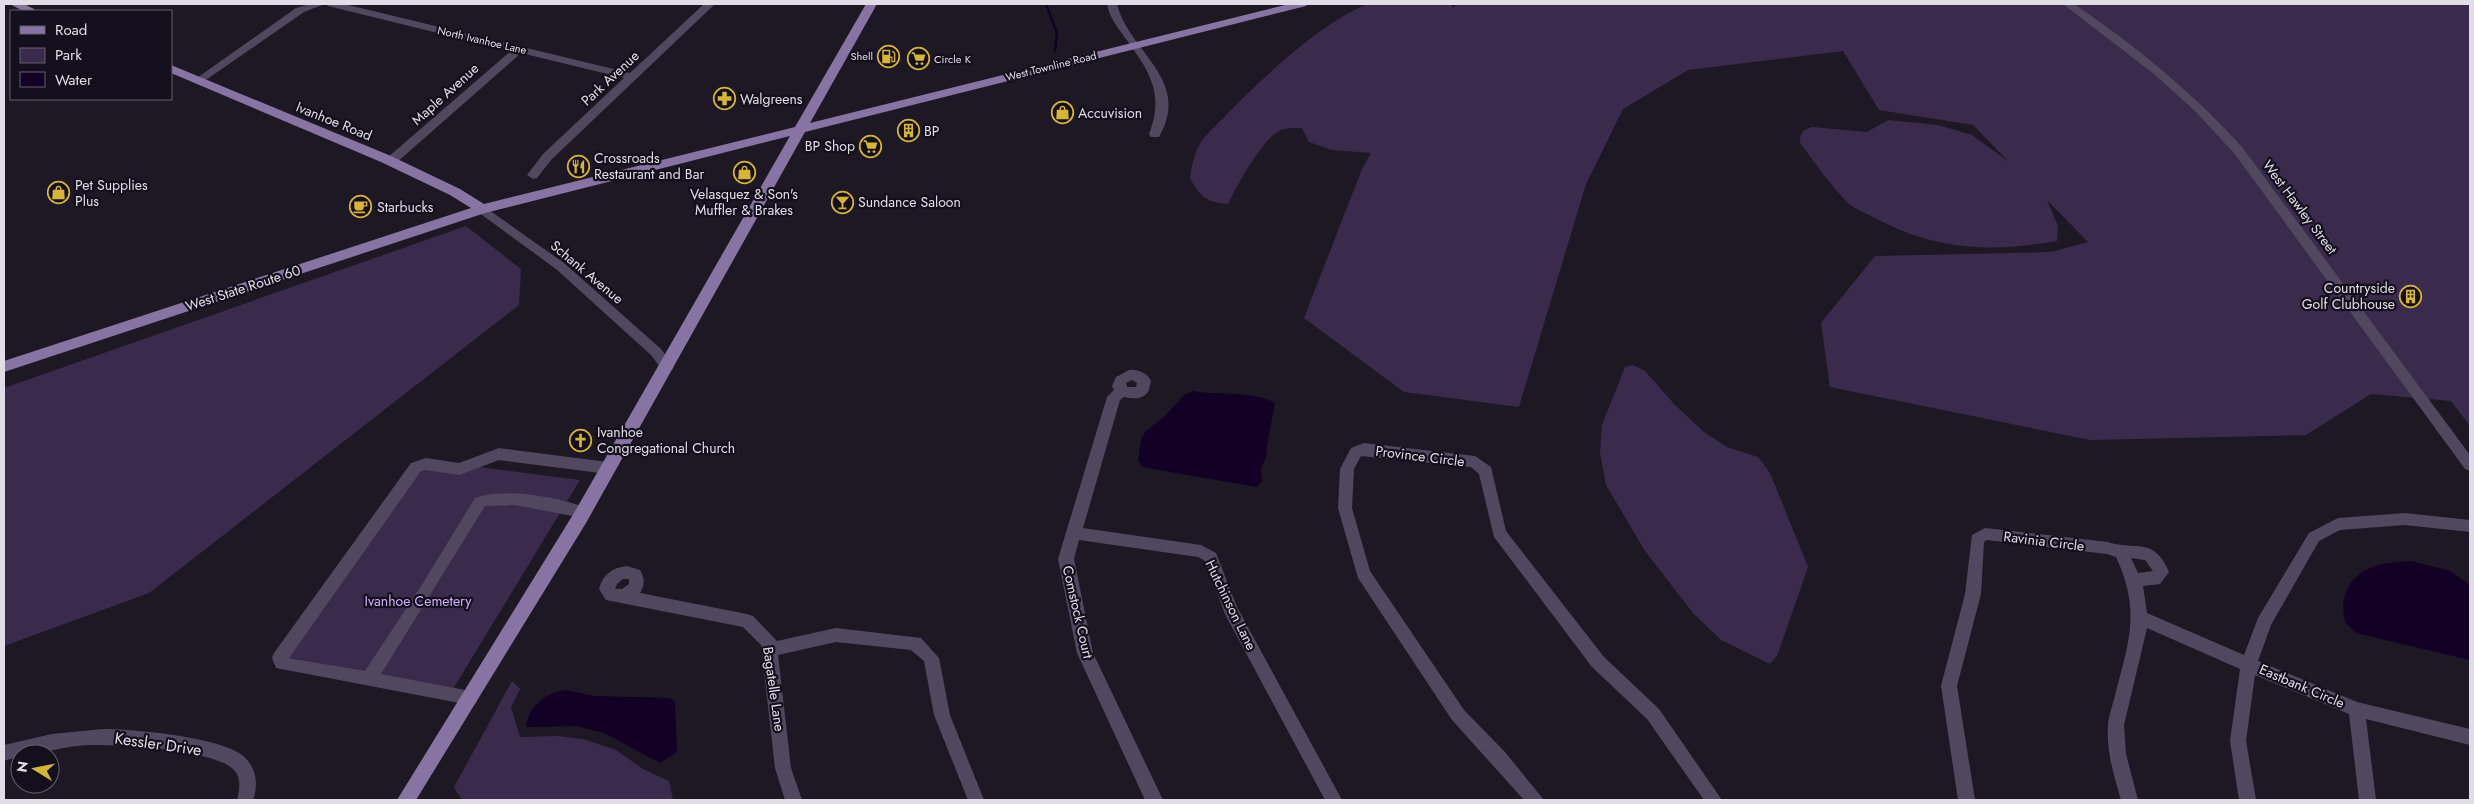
<svg xmlns="http://www.w3.org/2000/svg" width="2474" height="804" font-family="Jost,sans-serif">
	<style>
		.green { fill: #3a2b4c }
		.water { fill: #120025 }
		.lines { fill: none; stroke-linecap: round; stroke-linejoin: round }
		.stream { stroke: #120025; stroke-width: 2.5 }
		.minor { fill: #51485f; fill-rule: evenodd }
		.major { fill: #8874a3; fill-rule: evenodd }
		.labels { text-anchor: middle; dominant-baseline: central; stroke-width: 4.5; stroke-linejoin: round; paint-order: stroke }
		.far-street-label { font-size: 11px; fill: #e0dde6; stroke: #140f1c }
		.far-poi-label { font-size: 11px; fill: #e0dde6; stroke: #140f1c; text-anchor: end }
		.street-label { font-size: 14px; fill: #e0dde6; stroke: #140f1c }
		.poi-label { font-size: 14px; fill: #e0dde6; stroke: #140f1c; text-anchor: start }
		.park-label { font-size: 14px; fill: #d1aeff; stroke: #140f1c }
		.near-street-label { font-size: 16px; fill: #e0dde6; stroke: #140f1c }
	</style>
	<rect width="100%" height="100%" fill="#1e1825"/>
	<g class="green">
		<path d="M1368,4H1451L1453,8L1457,4H2470V426L2451,401L2371,394L2306,435L2090,440L1830,387L1821,323L1875,256L2051,252L2088,242L2047,200L2058,226L2057,241C1991,253 1935,250 1875,218C1866,213 1855,209 1848,203C1831,187 1815,162 1800,143C1800,133 1802,130 1812,127L1867,132L1888,120L1938,125L1972,135L2009,162L1973,125L1879,110L1843,51L1688,70L1623,109L1586,184L1519,407L1404,392L1304,318L1362,169L1371,153L1332,150L1309,142L1302,128C1297,128 1288,128 1283,129C1263,136 1237,186 1228,204C1205,202 1201,197 1190,178C1192,165 1194,153 1201,142C1208,132 1219,123 1227,114C1263,78 1321,22 1368,4Z"/>
		<polygon points="466,226 521,269 519,305 149,593 4,646 4,388"/>
		<polygon points="1633,365 1645,371 1675,405 1704,432 1727,447 1758,457 1770,473 1808,567 1777,656 1770,664 1721,640 1693,613 1645,551 1606,485 1600,453 1602,425 1625,367"/>
		<polygon points="426,460 580,480 453,689 286,657"/>
		<polygon points="512,681 520,689 511,707 520,737 557,736 583,739 616,750 643,769 669,781 673,800 462,800 454,787"/>
	</g>
	<g class="water">
		<path d="M1192,391C1220,396 1251,390 1275,403L1266,450L1267,455L1261,469L1262,481L1257,487L1142,467L1138,460L1141,439L1146,431L1165,416L1183,396Z"/>
		<path d="M2412,561L2450,571L2470,585V660L2356,633L2345,622C2344,615 2342,606 2344,599C2351,566 2384,562 2412,561Z"/>
		<path d="M566,690L594,696L669,698L675,701L677,752L660,763L604,733L576,726L526,727C529,706 545,693 566,690Z"/>
	</g>
	<g class="lines">
		<polyline class="stream" points="1046,4 1057,33 1055,51"/>
		<g class="minor">
			<polygon points="310,4 325,4 304,12 203,82 195,82 194,80 296,8"/>
			<polygon points="327,4 344,4 630,73 704,4 715,4 551,160 537,178 533,179 527,175 543,154 624,78 521,53 395,164 391,165 385,161 387,158 511,51 328,6"/>
			<path d="M1107,4H1117C1128,51 1193,80 1159,137H1151L1149,134C1166,92 1147,68 1123,35C1116,25 1109,16 1107,4Z"/>
			<path d="M2063,4H2074C2136,46 2192,92 2242,147L2470,455V471L2465,469L2234,153L2195,111L2154,74Z"/>
			<polygon points="482,205 564,263 661,349 674,366 672,370 662,370 651,355 556,269 478,212 476,209"/>
			<path d="M1129,370C1138,369 1147,373 1151,381L1149,390C1144,400 1133,399 1124,397L1120,400L1083,528L1201,545L1216,553L1237,607L1342,800H1325L1225,614L1205,561L1198,557L1079,540L1074,559L1093,653L1163,800H1145L1077,653L1058,559L1107,397L1114,390L1112,386L1116,377ZM1132,380L1137,383L1136,387H1127L1126,383Z"/>
			<polygon points="1364,443 1475,456 1491,467 1506,531 1604,657 1659,709 1722,800 1704,800 1647,719 1592,667 1494,537 1479,474 1471,467 1361,456 1354,469 1352,508 1370,571 1464,710 1505,752 1544,800 1524,800 1452,720 1358,578 1338,508 1340,469 1351,448"/>
			<path d="M499,448L608,462L613,464L615,468L613,472L608,474L499,460L459,475L426,470L421,471L289,658L365,671L423,583L475,498C506,487 557,497 588,508L590,512L588,516L583,518L515,505L485,506L381,674L470,691L476,693L478,698L476,703L470,705L276,668L272,658L274,653L411,463L426,458L459,463Z"/>
			<path d="M2405,513L2470,520V532L2405,525L2340,530L2319,541L2271,625L2258,661L2357,702L2470,729V745L2366,719L2376,800H2359L2349,714L2255,675L2246,741L2256,800H2239L2230,741L2240,669L2147,628L2124,725L2126,754L2138,800H2121C2114,776 2106,750 2108,725C2109,714 2113,705 2115,695C2129,641 2141,611 2116,557L2107,554L1987,540L1984,542L1981,594L1957,686L1975,800H1958L1941,686L1965,594L1972,535L1985,528L2108,542C2136,551 2154,536 2169,572L2160,584L2143,586L2147,613L2244,655L2258,618L2309,533L2338,518ZM2131,558L2145,560L2153,571L2138,573Z"/>
			<path d="M627,566L640,570C645,579 645,584 640,593L747,614L753,616L777,641L836,628L921,638L939,658L950,715L984,800H968L934,715L924,661L911,650L836,642L778,655L791,768L802,800H785L775,768L761,645L743,627L606,600L599,589C603,574 612,568 627,566ZM623,579H629V584L622,589H615L617,584Z"/>
			<path d="M103,729C133,729 219,737 242,755C256,766 259,784 253,800H237C239,791 242,780 235,771C217,749 117,744 88,745C65,746 42,754 20,754V756L4,761V745L52,734Z"/>
		</g>
		<g class="major">
			<polygon points="10,4 24,4 38,11 23,11"/>
			<polygon points="866,4 877,4 810,123 1289,4 1308,4 1306,6 805,132 586,523 416,800 397,800 574,513 790,136 485,213 4,372 4,361 471,208 450,195 381,162 171,73 171,65 391,156 460,189 484,204 795,127"/>
		</g>
	</g>
	<defs>
		<symbol id="fuel-ring" viewBox="-11 -11 22 22"><circle r="9.5" fill="#140f1c" stroke="#d6b534" stroke-width="1.5"/><path d="M-5.5-6h7V0h2V4h1.3V-2.5L3-4.5l.8-.8L6-3V5H2.5V1h-1V6h-7ZM-4.2-4.7v3.2H.2V-4.7Z" fill="#d6b534"/></symbol>
		<symbol id="supermarket-ring" viewBox="-11 -11 22 22"><circle r="9.5" fill="#140f1c" stroke="#d6b534" stroke-width="1.5"/><path d="M-6-5.5h2.5l.6 2H6L4.5 2H-2.5L-4.4-4H-6ZM-1.5 3.2a1.3 1.3 0 1 0 .1 0ZM3 3.2a1.3 1.3 0 1 0 .1 0Z" fill="#d6b534"/></symbol>
		<symbol id="pharmacy-ring" viewBox="-11 -11 22 22"><circle r="9.5" fill="#140f1c" stroke="#d6b534" stroke-width="1.5"/><path d="M-2-6h4v4h4v4h-4v4h-4v-4h-4v-4h4Z" fill="#d6b534"/></symbol>
		<symbol id="shop-ring" viewBox="-11 -11 22 22"><circle r="9.5" fill="#140f1c" stroke="#d6b534" stroke-width="1.5"/><path d="M-5-2.5h2.3a2.7 3.5 0 0 1 5.4 0H5L5.5 6h-11ZM-1.5-2.5h3a1.5 2.3 0 0 0-3 0Z" fill="#d6b534"/></symbol>
		<symbol id="building-ring" viewBox="-11 -11 22 22"><circle r="9.5" fill="#140f1c" stroke="#d6b534" stroke-width="1.5"/><path d="M-4-6H4V6H1V3H-1V6H-4ZM-2.5-4.3h1.7v1.8h-1.7ZM.8-4.3h1.7v1.8H.8ZM-2.5-1h1.7V.8h-1.7ZM.8-1h1.7V.8H.8Z" fill="#d6b534"/></symbol>
		<symbol id="restaurant-ring" viewBox="-11 -11 22 22"><circle r="9.5" fill="#140f1c" stroke="#d6b534" stroke-width="1.5"/><path d="M-5-6h1v4h1v-4h1v4h1v-4h1v5L-1.5 .5V6h-2V.5L-5-1ZM5-6V6H3V1.5H1.5Q1.5-4 5-6Z" fill="#d6b534"/></symbol>
		<symbol id="bar-ring" viewBox="-11 -11 22 22"><circle r="9.5" fill="#140f1c" stroke="#d6b534" stroke-width="1.5"/><path d="M-6-5H6L.8 .8V4.5H3.5V6h-7V4.5H-.8V.8Z" fill="#d6b534"/></symbol>
		<symbol id="cafe-ring" viewBox="-11 -11 22 22"><circle r="9.5" fill="#140f1c" stroke="#d6b534" stroke-width="1.5"/><path d="M-5.5-4.5H6V0H3Q3 3.5 0 3.5H-2.5Q-5.5 3.5-5.5 0ZM3-3.2v2h1.7v-2ZM-6 4.5H4V6H-6Z" fill="#d6b534"/></symbol>
		<symbol id="church-ring" viewBox="-11 -11 22 22"><circle r="9.5" fill="#140f1c" stroke="#d6b534" stroke-width="1.5"/><path d="M-1.2-6h2.4v3.5h3.3v2.4h-3.3V6h-2.4V-.1h-3.3v-2.4h3.3Z" fill="#d6b534"/></symbol>
	</defs>
	<g fill-rule="evenodd">
		<use href="#fuel-ring" x="876" y="44" width="25" height="25"/>
		<use href="#supermarket-ring" x="906" y="46" width="25" height="25"/>
		<use href="#pharmacy-ring" x="712" y="86" width="25" height="25"/>
		<use href="#shop-ring" x="1050" y="100" width="25" height="25"/>
		<use href="#building-ring" x="896" y="118" width="25" height="25"/>
		<use href="#supermarket-ring" x="858" y="134" width="25" height="25"/>
		<use href="#restaurant-ring" x="566" y="154" width="25" height="25"/>
		<use href="#shop-ring" x="732" y="160" width="25" height="25"/>
		<use href="#shop-ring" x="46" y="180" width="25" height="25"/>
		<use href="#bar-ring" x="830" y="190" width="25" height="25"/>
		<use href="#cafe-ring" x="348" y="194" width="25" height="25"/>
		<use href="#building-ring" x="2398" y="284" width="25" height="25"/>
		<use href="#church-ring" x="568" y="428" width="25" height="25"/>
	</g>
	<g class="labels">
		<g class="far-street-label">
			<text transform="translate(482 40) rotate(13)">North Ivanhoe Lane</text>
			<text transform="translate(1051 66) rotate(-14)">West Townline Road</text>
		</g>
		<g class="far-poi-label">
			<text x="873" y="56">Shell</text>
			<text x="934" y="59" text-anchor="start">Circle K</text>
		</g>
		<g class="street-label">
			<text transform="translate(610 78) rotate(-43)">Park Avenue</text>
			<text transform="translate(445 94) rotate(-42)">Maple Avenue</text>
			<text transform="translate(334 121) rotate(22)">Ivanhoe Road</text>
			<text transform="translate(2300 207) rotate(53)">West Hawley Street</text>
			<text transform="translate(587 272) rotate(40)">Schank Avenue</text>
			<text transform="translate(243 288) rotate(-18)">West State Route 60</text>
			<text transform="translate(1420 456) rotate(7)">Province Circle</text>
			<text transform="translate(2044 541) rotate(7)">Ravinia Circle</text>
			<text transform="translate(1231 605) rotate(64)">Hutchinson Lane</text>
			<text transform="translate(1078 612) rotate(77)">Comstock Court</text>
			<text transform="translate(2302 686) rotate(23)">Eastbank Circle</text>
			<text transform="translate(774 689) rotate(82)">Bagatelle Lane</text>
		</g>
		<g class="poi-label">
			<text x="740" y="99">Walgreens</text>
			<text x="1078" y="113">Accuvision</text>
			<text x="924" y="131">BP</text>
			<text x="855" y="146" text-anchor="end">BP Shop</text>
			<text x="594" y="158">Crossroads<tspan x="594" dy="16">Restaurant and Bar</tspan></text>
			<text x="75" y="185">Pet Supplies<tspan x="75" dy="16">Plus</tspan></text>
			<text x="744" y="194" text-anchor="middle">Velasquez &amp; Son's<tspan x="744" dy="16">Muffler &amp; Brakes</tspan></text>
			<text x="858" y="202">Sundance Saloon</text>
			<text x="377" y="207">Starbucks</text>
			<text x="2395" y="288" text-anchor="end">Countryside<tspan x="2395" dy="16">Golf Clubhouse</tspan></text>
			<text x="597" y="432">Ivanhoe<tspan x="597" dy="16">Congregational Church</tspan></text>
		</g>
		<g class="park-label">
			<text x="418" y="601">Ivanhoe Cemetery</text>
		</g>
		<g class="near-street-label">
			<text transform="translate(158 744) rotate(8)">Kessler Drive</text>
		</g>
	</g>
	<rect width="2474" height="804" fill="none" stroke="#e0dde6" stroke-width="10"/>
	<rect x="10" y="10" width="162" height="90" fill="#140f1c" stroke="#66616d"/>
	<rect x="20" y="26" width="25" height="8" fill="#8874a3" stroke="#66616d"/>
	<text x="55" y="35" font-size="15" fill="#e0dde6">Road</text>
	<rect x="20" y="48" width="25" height="15" fill="#3a2b4c" stroke="#66616d"/>
	<text x="55" y="60" font-size="15" fill="#e0dde6">Park</text>
	<rect x="20" y="72" width="25" height="15" fill="#120025" stroke="#66616d"/>
	<text x="55" y="85" font-size="15" fill="#e0dde6">Water</text>
	<g transform="translate(35 769) rotate(280)"><circle r="24" fill="#140f1c" stroke="#66616d"/>
	<path d="M0-4L9 19L0 12L-9 19Z" fill="#d6b534"/>
	<text y="-8" font-size="14" font-weight="bold" text-anchor="middle" fill="#e0dde6">N</text>
	</g>
</svg>
